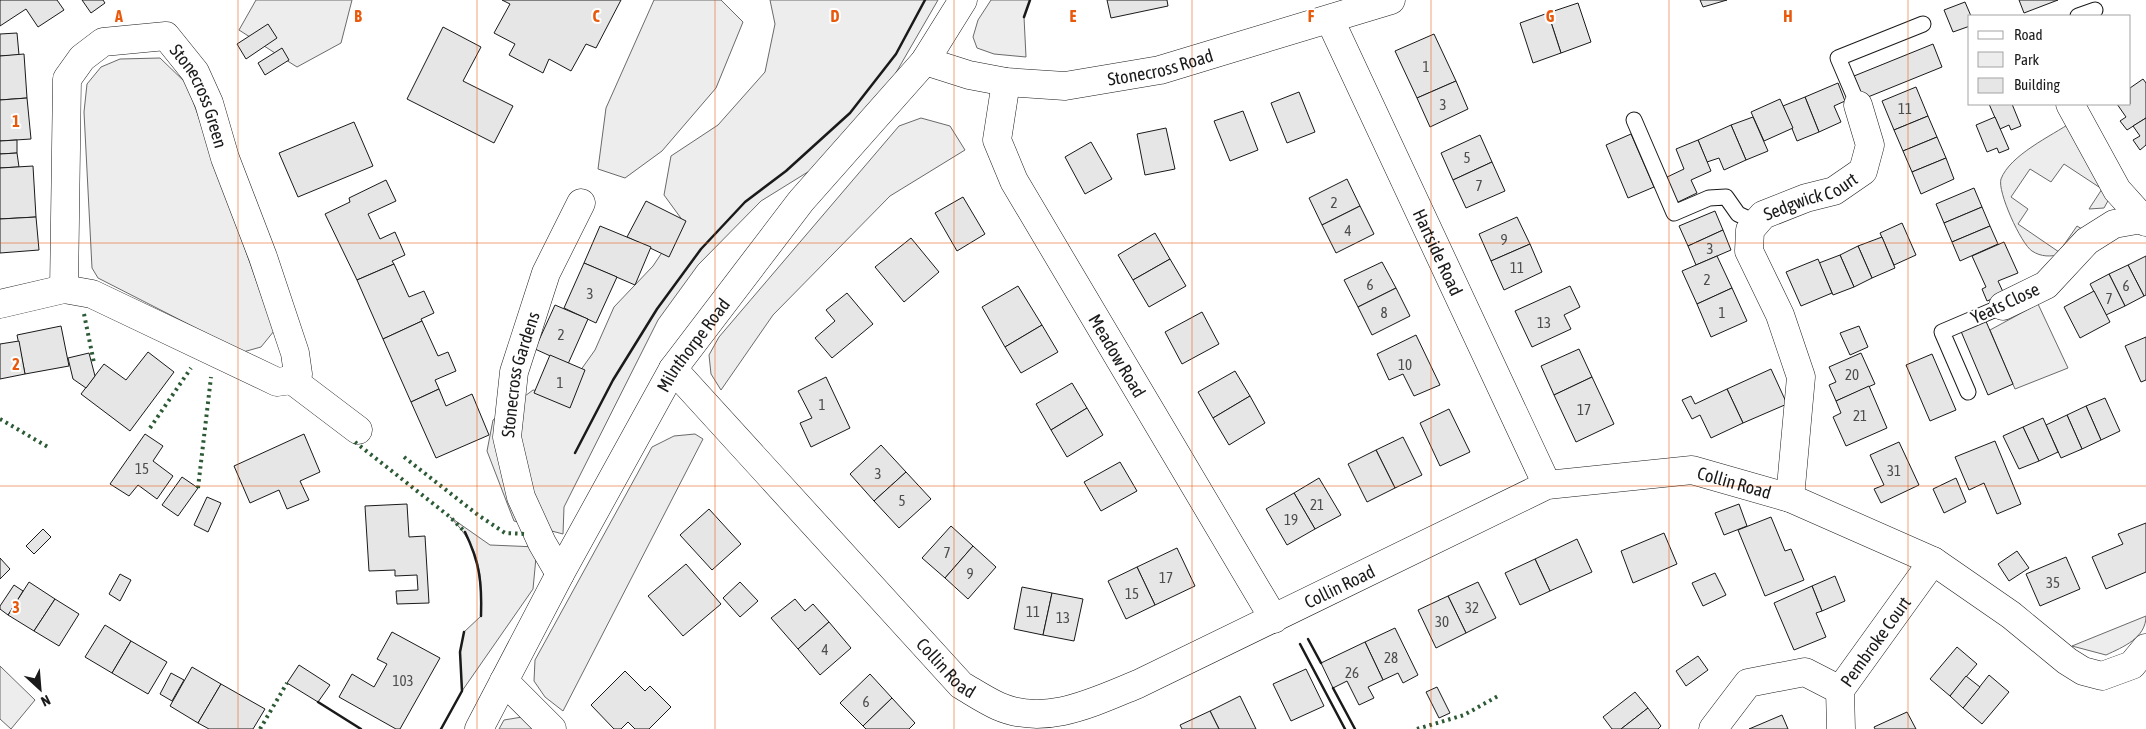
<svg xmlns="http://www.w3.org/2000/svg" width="2146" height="729" font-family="'Asap Condensed',sans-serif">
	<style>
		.green { fill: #ededed; stroke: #6a6a6a }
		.building { fill: #e6e6e6; stroke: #1a1a1a }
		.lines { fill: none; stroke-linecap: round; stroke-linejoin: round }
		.lane-casing { stroke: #1a1a1a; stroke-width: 17 }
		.street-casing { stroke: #1a1a1a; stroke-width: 29 }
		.highway-casing { stroke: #1a1a1a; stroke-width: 29 }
		.lane { stroke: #fff; stroke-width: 15 }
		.street { stroke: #fff; stroke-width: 28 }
		.highway { stroke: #fff; stroke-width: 28 }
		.hedge { stroke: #2b5a34; stroke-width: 4; stroke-dasharray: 2.5 4; stroke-linecap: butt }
		.wall { stroke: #1a1a1a; stroke-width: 2.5 }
		.grid { fill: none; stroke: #e8590c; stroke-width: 1; stroke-opacity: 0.55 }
		.labels { text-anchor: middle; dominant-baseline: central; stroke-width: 4; stroke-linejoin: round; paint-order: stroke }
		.number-label { font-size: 15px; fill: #4d4d4d }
		.street-label { font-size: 18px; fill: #1a1a1a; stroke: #fff }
		.grid-label { font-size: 16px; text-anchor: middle; font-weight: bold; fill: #e8590c; stroke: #fff; stroke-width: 4; stroke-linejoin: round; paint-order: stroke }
	</style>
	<rect width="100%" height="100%" fill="#fff"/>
	<g class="green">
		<polygon points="256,0 352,0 341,43 297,67 239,30"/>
		<polygon points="654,0 721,0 743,22 716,88 662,151 625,178 598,169 606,108"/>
		<polygon points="770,0 938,0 890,83 824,162 761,201 698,265 658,320 564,507 563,534 514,521 487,451 493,420 533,390 563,395 595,350 614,307 653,266 683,221 664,195 671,156 718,125 765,72 775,24"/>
		<polygon points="991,0 1030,0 1024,17 1026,57 994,54 977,48 973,37 978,20"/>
		<polygon points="160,58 187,84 274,331 261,347 243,352 98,278 92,268 84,112 87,84 101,67 120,59"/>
		<polygon points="921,118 950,126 965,150 890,196 773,315 721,390 711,374 709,355 719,337 899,126"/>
		<path d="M2072,122L2111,189L2109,199L2104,208L2089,209L2102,189L2064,164L2051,182L2030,169L2011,197L2028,209L2018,224L2059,252L2077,226L2082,229C2079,242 2074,250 2061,254C2051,257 2041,257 2032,251C2021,244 1997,191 2001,179C2010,155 2051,136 2072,122Z"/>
		<polygon points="2038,304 2068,368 2015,389 1990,330"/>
		<polygon points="695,434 703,439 563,711 545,697 534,681 535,660 652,447 674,436"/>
		<path d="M450,517L490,545L537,547L533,589L462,691L460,652L464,632L481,616C482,574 481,548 450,517Z"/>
		<path d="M2146,616C2146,638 2123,647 2106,655L2072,646Z"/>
		<polygon points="0,666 35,700 11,729 0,719"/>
		<polygon points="522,717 534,729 499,729 504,720"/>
	</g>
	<g class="building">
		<polygon points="0,0 57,0 64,10 38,27 26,9 0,26"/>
		<polygon points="82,0 103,0 105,3 91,13"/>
		<polygon points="502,0 621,0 596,48 586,44 571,71 549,59 543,73 509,55 515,44 494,33 510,4"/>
		<polygon points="1107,0 1167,0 1168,6 1111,18"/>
		<polygon points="1700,0 1727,0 1703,7"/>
		<polygon points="2019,0 2058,0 2024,13"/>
		<polygon points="1965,2 1971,16 1970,26 1953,32 1944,10"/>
		<polygon points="1578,3 1591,42 1561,53 1548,13"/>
		<polygon points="1548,13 1561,53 1533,63 1520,23"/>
		<polygon points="268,24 277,38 246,59 237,44"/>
		<polygon points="443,27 481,47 463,81 513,106 494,143 407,99"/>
		<polygon points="17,33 19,55 0,56 0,34"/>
		<polygon points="1434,34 1456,81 1417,98 1395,51"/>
		<polygon points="1933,44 1942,67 1863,99 1854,76"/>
		<polygon points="282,48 289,60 265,75 258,63"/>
		<polygon points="24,54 27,98 0,100 0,56"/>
		<polygon points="2143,79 2146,83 2146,118 2127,130 2120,121 2126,117 2117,104 2130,104 2130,88"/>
		<polygon points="1456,81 1468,109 1430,127 1417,98"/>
		<polygon points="1838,83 1845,101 1834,106 1841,122 1819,132 1805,97"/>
		<polygon points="1916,87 1928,116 1894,130 1882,101"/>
		<polygon points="1299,92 1315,132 1287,143 1271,103"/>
		<polygon points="1805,97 1819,132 1797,141 1783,106"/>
		<polygon points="27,98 31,139 0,141 0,100"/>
		<polygon points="1780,99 1793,128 1764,141 1751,112"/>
		<polygon points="1989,104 2012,104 2021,126 2011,130 2009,125 2000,129"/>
		<polygon points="1243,111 1258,150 1230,161 1214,121"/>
		<polygon points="1928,116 1937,137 1903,151 1894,130"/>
		<polygon points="1753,117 1768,151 1746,160 1731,125"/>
		<polygon points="1995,117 2009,149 1999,153 1997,148 1987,152 1976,125"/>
		<polygon points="2146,118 2146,145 2140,150 2133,140 2140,136 2133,126"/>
		<polygon points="354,122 373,166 298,197 279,153"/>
		<polygon points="1731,125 1746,160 1724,170 1719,158 1707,162 1698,140"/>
		<polygon points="1166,128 1175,169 1145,175 1137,134"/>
		<polygon points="1631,134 1654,187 1628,198 1606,145"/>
		<polygon points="1480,135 1492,162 1453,180 1441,153"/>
		<polygon points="1937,137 1946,158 1912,172 1903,151"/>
		<polygon points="17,140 17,153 0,154 0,141"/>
		<polygon points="1698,140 1711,171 1691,180 1697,193 1676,203 1665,178 1684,169 1676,149"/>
		<polygon points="1091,142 1112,179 1085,194 1065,157"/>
		<polygon points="17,153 19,167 0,168 0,154"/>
		<polygon points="1946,158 1954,179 1921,194 1912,172"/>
		<polygon points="1492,162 1505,191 1466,208 1453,180"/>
		<polygon points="33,166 36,217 0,219 0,168"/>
		<polygon points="1347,179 1360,206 1322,225 1309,198"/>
		<polygon points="386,180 396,201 368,214 380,239 395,232 405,255 392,261 394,264 357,280 325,214 350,202 349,198"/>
		<polygon points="1974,188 1982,207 1944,223 1936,204"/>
		<polygon points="963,197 985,234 957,251 935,213"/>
		<polygon points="646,201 686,221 669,257 627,237"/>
		<polygon points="1360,206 1374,234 1336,253 1322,225"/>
		<polygon points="1982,207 1990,226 1952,242 1944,223"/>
		<polygon points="1715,211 1723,230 1688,246 1679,226"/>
		<polygon points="36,217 39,250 0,253 0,219"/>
		<polygon points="1517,217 1530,244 1491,261 1479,234"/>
		<polygon points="1902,223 1916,255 1894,265 1880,233"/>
		<polygon points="600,226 651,247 635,285 584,263"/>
		<polygon points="1990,226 1998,244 1960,261 1952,242"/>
		<polygon points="1723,230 1731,250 1696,265 1688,246"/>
		<polygon points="1155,233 1170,259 1133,280 1118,255"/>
		<polygon points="1882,237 1895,268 1872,278 1858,246"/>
		<polygon points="911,238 939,272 904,302 875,267"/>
		<polygon points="2004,242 2018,273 1998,281 2004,294 1987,301 1982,289 1986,287 1972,256"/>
		<polygon points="1530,244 1542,272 1504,290 1491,261"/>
		<polygon points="1858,246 1872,278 1854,287 1840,255"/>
		<polygon points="1840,255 1854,287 1833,295 1819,263"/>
		<polygon points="1717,256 1732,288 1697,304 1682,271"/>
		<polygon points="2146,256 2146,295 2144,296 2128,265"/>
		<polygon points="1170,259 1186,286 1149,307 1133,280"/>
		<polygon points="1818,259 1832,293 1801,306 1786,272"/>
		<polygon points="1382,262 1396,288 1358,307 1344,280"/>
		<polygon points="584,263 617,277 596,323 564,308"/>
		<polygon points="394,264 409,297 424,291 434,313 421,319 422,321 383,339 357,280"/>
		<polygon points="2128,265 2144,296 2125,306 2109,274"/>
		<polygon points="2109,274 2125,306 2106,315 2090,284"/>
		<polygon points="1018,286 1042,325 1005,347 982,307"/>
		<polygon points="1570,286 1580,307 1564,315 1571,329 1532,347 1515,311"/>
		<polygon points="1396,288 1410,316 1372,335 1358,307"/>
		<polygon points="1732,288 1747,321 1711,337 1697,304"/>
		<polygon points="2094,291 2110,322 2080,338 2064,307"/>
		<polygon points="847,293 873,324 832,358 815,338 835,321 826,310"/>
		<polygon points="555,305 588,319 568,364 535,349"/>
		<polygon points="1202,312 1219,344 1182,364 1165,332"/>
		<polygon points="1985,319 2013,384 1988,395 1960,329"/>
		<polygon points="422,321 438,356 448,352 456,371 435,380 439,389 411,402 383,339"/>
		<polygon points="1042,325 1058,352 1021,373 1005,347"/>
		<polygon points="61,326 69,366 25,374 17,335"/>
		<polygon points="1859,326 1868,347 1850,355 1840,333"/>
		<polygon points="1416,335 1440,385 1414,396 1403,374 1389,380 1377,354"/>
		<polygon points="2146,337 2146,380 2141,382 2125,346"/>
		<polygon points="19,341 25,374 0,379 0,344"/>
		<polygon points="1579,349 1592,377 1554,395 1541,366"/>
		<polygon points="148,352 174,372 130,431 81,394 104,364 126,380"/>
		<polygon points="89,353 95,376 86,388 73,379 68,358"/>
		<polygon points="1861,353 1875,384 1836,401 1829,385 1836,382 1829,367"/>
		<polygon points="1932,354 1956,410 1930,421 1906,365"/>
		<polygon points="550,355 585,370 570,408 534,393"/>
		<polygon points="1771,369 1787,404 1743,423 1727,389"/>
		<polygon points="1235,371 1250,396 1213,418 1198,392"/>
		<polygon points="826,377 850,428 811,447 800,423 812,418 798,391"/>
		<polygon points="1592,377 1614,424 1576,442 1554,395"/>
		<polygon points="1072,383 1087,408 1051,430 1036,404"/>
		<polygon points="1869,386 1887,428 1846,446 1833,417 1841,413 1836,401"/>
		<polygon points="439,389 446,406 472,394 489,435 436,458 411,402"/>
		<polygon points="1727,389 1743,423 1711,438 1700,415 1692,419 1682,400 1691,396 1695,404"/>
		<polygon points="1250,396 1265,423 1229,445 1213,418"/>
		<polygon points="2105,398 2120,431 2101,440 2086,406"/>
		<polygon points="2086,406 2101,440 2082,449 2067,415"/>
		<polygon points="1087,408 1103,435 1067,457 1051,430"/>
		<polygon points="1449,409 1470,452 1440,466 1420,423"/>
		<polygon points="2067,415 2082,449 2061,458 2046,425"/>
		<polygon points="2043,418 2058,452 2039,461 2023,427"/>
		<polygon points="2023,427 2039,461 2019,469 2003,436"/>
		<polygon points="145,434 163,446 153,461 173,476 157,499 138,485 129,496 110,484"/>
		<polygon points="304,434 320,472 300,481 309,500 287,509 279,490 250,503 234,466"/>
		<polygon points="1403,437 1422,475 1395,488 1376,450"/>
		<polygon points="1995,441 2021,504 1997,514 1984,483 1969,490 1955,457"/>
		<polygon points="1899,442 1919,485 1881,503 1874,489 1884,485 1870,455"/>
		<polygon points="881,445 906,472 874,501 850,474"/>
		<polygon points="1376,450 1395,488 1367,502 1348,464"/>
		<polygon points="1120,462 1137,491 1101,511 1084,482"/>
		<polygon points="906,472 931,499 899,528 874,501"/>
		<polygon points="182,477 198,488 178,516 162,505"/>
		<polygon points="1319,478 1341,515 1315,529 1294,493"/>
		<polygon points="1956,478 1966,502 1944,513 1933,489"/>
		<polygon points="1294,493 1315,529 1287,545 1266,509"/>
		<polygon points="207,497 221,503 208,532 194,525"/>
		<polygon points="407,504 409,537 425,536 429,603 397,604 396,591 418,590 417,575 395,576 395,570 369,571 365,506"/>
		<polygon points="1739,504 1747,526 1724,535 1715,513"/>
		<polygon points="709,509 741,544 712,570 680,535"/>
		<polygon points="1771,517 1785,551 1791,549 1804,580 1765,596 1738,530"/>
		<polygon points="2146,523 2146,572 2106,589 2092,557 2123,544 2118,534"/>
		<polygon points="951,526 973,546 945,578 922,558"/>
		<polygon points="43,529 51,537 34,554 26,546"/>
		<polygon points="1664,533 1677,564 1633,583 1621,551"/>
		<polygon points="1577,539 1592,572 1550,591 1535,559"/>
		<polygon points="973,546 996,567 968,599 945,578"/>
		<polygon points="1177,548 1195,586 1155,605 1137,567"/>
		<polygon points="2017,551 2029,568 2009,581 1998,564"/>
		<polygon points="2066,557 2080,589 2040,606 2026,574"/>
		<polygon points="0,558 10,569 0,579"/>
		<polygon points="1535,559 1550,591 1520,605 1505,573"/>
		<polygon points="686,564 721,604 683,636 648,596"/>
		<polygon points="1137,567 1155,605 1126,619 1108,581"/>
		<polygon points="1715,573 1726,595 1703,606 1692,583"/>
		<polygon points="120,574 131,580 120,601 109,594"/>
		<polygon points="1835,576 1845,601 1822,611 1812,586"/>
		<polygon points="29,582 55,599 34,631 8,615"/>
		<polygon points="740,582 758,601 740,617 723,598"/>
		<polygon points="1478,582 1496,618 1466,633 1448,596"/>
		<polygon points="14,585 23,591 8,615 0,609 0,606"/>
		<polygon points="1812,586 1822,611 1816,613 1826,637 1794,650 1774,603"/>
		<polygon points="1022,587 1052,593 1043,635 1014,629"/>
		<polygon points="1052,593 1083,599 1074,641 1043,635"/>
		<polygon points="1448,596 1466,633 1436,648 1418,610"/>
		<polygon points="55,599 79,614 59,646 34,631"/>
		<polygon points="795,599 805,611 813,604 829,622 798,649 771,618"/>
		<polygon points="829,622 851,648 820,675 798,649"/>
		<polygon points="105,625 131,641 112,673 85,657"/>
		<polygon points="1395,628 1418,675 1403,683 1398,673 1383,680 1365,642"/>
		<polygon points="392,632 440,658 400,729 396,729 339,697 352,674 374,687 387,664 377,659"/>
		<polygon points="131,641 167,662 148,694 112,673"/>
		<polygon points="1365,642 1383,680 1368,687 1374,698 1359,705 1347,681 1333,688 1321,663"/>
		<polygon points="1957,647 1977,664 1950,696 1930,679"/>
		<polygon points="1698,656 1708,670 1686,686 1676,671"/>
		<polygon points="299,665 330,685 318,702 287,683"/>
		<polygon points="192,667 221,684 198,723 170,706"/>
		<polygon points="1306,669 1324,706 1291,721 1273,684"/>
		<polygon points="625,671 645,691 650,686 671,707 649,729 635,729 628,722 621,729 614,729 591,705"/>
		<polygon points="171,673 184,680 172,701 160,694"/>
		<polygon points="870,674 892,698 863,726 840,703"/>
		<polygon points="1989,675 2009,692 1982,724 1963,708"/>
		<polygon points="1966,676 1980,687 1963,708 1950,696"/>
		<polygon points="221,684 265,709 253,729 209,729 198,723"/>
		<polygon points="1437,687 1450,713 1439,718 1426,692"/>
		<polygon points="1635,692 1648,708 1621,729 1612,729 1603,717"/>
		<polygon points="1240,696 1256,729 1219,729 1210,711"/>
		<polygon points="892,698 915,723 909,729 866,729 863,726"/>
		<polygon points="1648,708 1661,726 1658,729 1621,729"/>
		<polygon points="1210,711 1219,729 1182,729 1180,725"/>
		<polygon points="1907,712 1916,729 1875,729 1874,727"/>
		<polygon points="1782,715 1788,729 1749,729"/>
	</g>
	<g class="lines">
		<defs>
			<g id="lane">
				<polyline points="2078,16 2095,10"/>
				<polyline points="1858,105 1838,58 1923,24"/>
				<polyline points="1634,120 1674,213 1709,198 1726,197 1738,214 1757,223"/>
				<polyline points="1968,392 1942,332 2003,306"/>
			</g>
			<g id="street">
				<path id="s1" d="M1330,20L1547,485"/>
				<path id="s2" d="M925,61L969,75L1006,82L1065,86L1160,70L1391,0"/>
				<path id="s3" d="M1006,82L997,140L1014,181L1274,619"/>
				<polyline points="2070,104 2117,190 2146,222"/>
				<polyline points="64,289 92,294 277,382 292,380"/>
				<path id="s4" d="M0,304L64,289L67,79L82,58L103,42L166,36L195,72L209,103L225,158L263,257L295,353L298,374L292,380L358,430"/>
				<polyline points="2003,306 2046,285 2087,241 2114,224 2142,219"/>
				<path id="s5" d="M673,369L961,685C973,692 985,700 998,706C1045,727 1094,702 1138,684L1547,485L1692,470L1790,498L1933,561L2011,615L2067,661L2083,671L2102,676L2132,665L2146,648"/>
				<path id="s6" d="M1790,498L1801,377L1780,315L1749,251L1750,230L1763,215L1806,198L1834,191L1863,171L1870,145L1858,105"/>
				<path id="s7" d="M560,574L542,543L521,497L507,437L514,372L546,273L581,203"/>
				<polyline points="504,681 552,729"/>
				<polyline points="1713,729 1748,683 1805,672 1840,690"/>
				<path id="s8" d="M1841,729L1840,690L1933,561"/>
			</g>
			<g id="highway">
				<path id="s9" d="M479,729L560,574L673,369L801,201L925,61L963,0"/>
			</g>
		</defs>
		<use href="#lane" class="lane-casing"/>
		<use href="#street" class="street-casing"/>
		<use href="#highway" class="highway-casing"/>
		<use href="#lane" class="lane"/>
		<use href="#street" class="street"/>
		<use href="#highway" class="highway"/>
		<g class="hedge">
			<polyline points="84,314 94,363"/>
			<polyline points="0,419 48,447"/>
			<polyline points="150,428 191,368"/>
			<polyline points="355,442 450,517 465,532"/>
			<polyline points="404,457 478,515 505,533 526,534"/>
			<polyline points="198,488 211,377"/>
			<polyline points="260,729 287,683"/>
			<polyline points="1417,729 1464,715 1498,696"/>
		</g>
		<g class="wall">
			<polyline points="1024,17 1030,0"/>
			<polyline points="575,453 613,380 657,309 701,249 745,202 786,171 850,113 896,54 925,0"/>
			<path d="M465,532C480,563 482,583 481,616"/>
			<polyline points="1308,639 1321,663"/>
			<polyline points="1300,644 1345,729"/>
			<polyline points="1333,688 1355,729"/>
			<polyline points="318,702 361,729"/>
			<polyline points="441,729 462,691 460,652 464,632"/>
		</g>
	</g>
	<path class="grid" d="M238,0V729M477,0V729M715,0V729M954,0V729M1192,0V729M1431,0V729M1669,0V729M1908,0V729M0,243H2146M0,486H2146"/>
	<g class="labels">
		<g class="number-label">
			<text x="1426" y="66">1</text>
			<text x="1443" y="104">3</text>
			<text x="1905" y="108">11</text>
			<text x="1467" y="157">5</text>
			<text x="1479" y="185">7</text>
			<text x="1334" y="202">2</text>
			<text x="1348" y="230">4</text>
			<text x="1504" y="239">9</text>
			<text x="1710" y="248">3</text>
			<text x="1517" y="267">11</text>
			<text x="1707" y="279">2</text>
			<text x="1370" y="284">6</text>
			<text x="2126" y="285">6</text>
			<text x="590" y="293">3</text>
			<text x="2109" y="298">7</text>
			<text x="1384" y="312">8</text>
			<text x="1722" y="312">1</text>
			<text x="1544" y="322">13</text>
			<text x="561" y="334">2</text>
			<text x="1405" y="364">10</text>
			<text x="1852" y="374">20</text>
			<text x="560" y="382">1</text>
			<text x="822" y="404">1</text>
			<text x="1584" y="409">17</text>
			<text x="1860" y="415">21</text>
			<text x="142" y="468">15</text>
			<text x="1894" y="470">31</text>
			<text x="878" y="473">3</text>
			<text x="902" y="500">5</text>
			<text x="1317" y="504">21</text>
			<text x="1291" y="519">19</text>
			<text x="947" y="552">7</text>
			<text x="970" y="573">9</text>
			<text x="1166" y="577">17</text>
			<text x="2053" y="582">35</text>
			<text x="1132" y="593">15</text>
			<text x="1472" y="607">32</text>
			<text x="1033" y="611">11</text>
			<text x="1063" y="617">13</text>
			<text x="1442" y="621">30</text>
			<text x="825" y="649">4</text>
			<text x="1391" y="657">28</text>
			<text x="1352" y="672">26</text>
			<text x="403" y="680">103</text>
			<text x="866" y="701">6</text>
		</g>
		<g class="street-label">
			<text stroke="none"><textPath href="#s2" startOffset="240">Stonecross Road</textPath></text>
			<text stroke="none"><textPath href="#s4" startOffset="461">Stonecross Green</textPath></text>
			<text stroke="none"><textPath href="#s6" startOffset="350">Sedgwick Court</textPath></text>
			<text stroke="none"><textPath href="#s1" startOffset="256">Hartside Road</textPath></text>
			<text transform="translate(2005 303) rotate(-25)">Yeats Close</text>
			<text stroke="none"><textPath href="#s9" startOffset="440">Milnthorpe Road</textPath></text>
			<text stroke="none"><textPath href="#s3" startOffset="306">Meadow Road</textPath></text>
			<text stroke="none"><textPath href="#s7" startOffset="212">Stonecross Gardens</textPath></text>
			<text stroke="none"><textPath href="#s5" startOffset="1261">Collin Road</textPath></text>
			<text stroke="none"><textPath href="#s5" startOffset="840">Collin Road</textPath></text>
			<text stroke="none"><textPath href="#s8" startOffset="99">Pembroke Court</textPath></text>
			<text stroke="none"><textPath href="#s5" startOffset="405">Collin Road</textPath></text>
		</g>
	</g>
	<g class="grid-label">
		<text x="119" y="22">A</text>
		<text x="358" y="22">B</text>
		<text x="596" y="22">C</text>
		<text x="835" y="22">D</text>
		<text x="1073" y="22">E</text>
		<text x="1311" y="22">F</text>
		<text x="1550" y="22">G</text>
		<text x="1788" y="22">H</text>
		<text x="16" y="127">1</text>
		<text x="16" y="370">2</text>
		<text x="16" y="613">3</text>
	</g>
	<rect x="1968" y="15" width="162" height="90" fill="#ffffff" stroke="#a3a3a3"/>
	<rect x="1978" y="31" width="25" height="8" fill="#ffffff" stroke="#a3a3a3"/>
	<text x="2014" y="40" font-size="15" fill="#1a1a1a">Road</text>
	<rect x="1978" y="52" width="25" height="15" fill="#ededed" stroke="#a3a3a3"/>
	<text x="2014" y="65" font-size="15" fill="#1a1a1a">Park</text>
	<rect x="1978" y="78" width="25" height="15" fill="#e6e6e6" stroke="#a3a3a3"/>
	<text x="2014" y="90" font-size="15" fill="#1a1a1a">Building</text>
	<g transform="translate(40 689) rotate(154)" stroke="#ffffff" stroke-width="4" paint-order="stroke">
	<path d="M0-4L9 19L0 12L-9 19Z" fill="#1a1a1a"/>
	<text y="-8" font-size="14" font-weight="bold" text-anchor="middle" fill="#1a1a1a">N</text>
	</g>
</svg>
